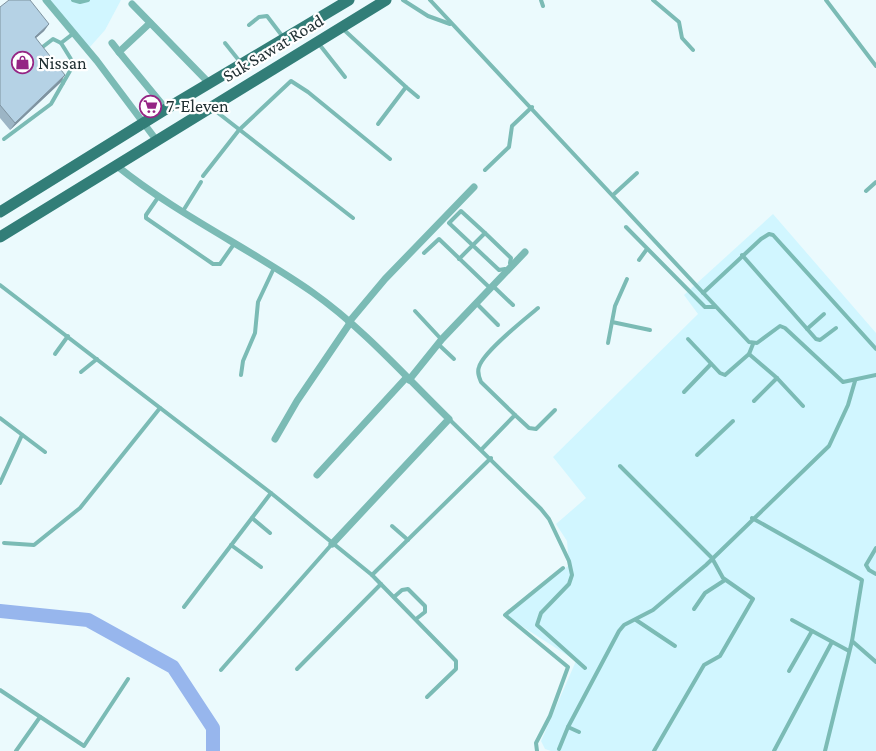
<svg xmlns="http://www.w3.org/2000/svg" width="876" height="751" font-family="'Crimson Pro',serif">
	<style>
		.built { fill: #d1f6ff }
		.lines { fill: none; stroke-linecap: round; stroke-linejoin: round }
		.river { stroke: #97b6ed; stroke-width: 14 }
		.lane { stroke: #7bbbb5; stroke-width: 4 }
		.street { stroke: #7bbbb5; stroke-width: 7 }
		.primary { stroke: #327e78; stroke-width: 11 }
		.wall { fill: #9cb5c5 }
		.shaded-wall { fill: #7f93a0 }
		.building { fill: #b5d2e5; stroke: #7f93a0 }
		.labels { text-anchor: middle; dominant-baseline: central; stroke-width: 4.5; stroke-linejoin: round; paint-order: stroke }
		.street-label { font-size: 18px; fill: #202f32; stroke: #fff }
		.poi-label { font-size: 18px; fill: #202f32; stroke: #fff; text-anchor: start }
	</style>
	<rect width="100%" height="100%" fill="#ebfafd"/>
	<g class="built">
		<polygon points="48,0 121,0 105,30 89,48"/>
		<polygon points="773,214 876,333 876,751 551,751 545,749 541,741 576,661 506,616 569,565 567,541 556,524 586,498 553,457 698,314 684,295"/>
	</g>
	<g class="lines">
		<polyline class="river" points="0,611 88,620 173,667 213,728 213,751"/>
		<g class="lane">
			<polyline points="73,0 80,2 88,0"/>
			<polyline points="403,0 428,16 450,24"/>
			<polyline points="430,0 749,342 757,343 780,326 785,328 843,382 876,375"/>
			<polyline points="541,0 543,6"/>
			<polyline points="653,0 679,22 682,38 693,50"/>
			<polyline points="826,0 876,66"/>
			<polyline points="249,25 259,17 267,16 283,37"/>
			<polyline points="343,29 406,87 378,124"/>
			<polyline points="61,43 74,64 63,83"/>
			<polyline points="225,43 241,63"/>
			<polyline points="319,44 345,77"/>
			<polyline points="40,49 53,39 61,43 74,33"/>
			<polyline points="406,87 418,97"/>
			<polyline points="213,109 353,218"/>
			<polyline points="4,139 51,104 63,83 59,77"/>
			<polyline points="485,170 509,147 512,126 532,107"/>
			<polyline points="203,176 239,130 291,81 308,92 390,159"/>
			<polyline points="866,191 876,182"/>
			<polyline points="613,195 637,173"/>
			<polyline points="159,196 146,215 146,218 213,264 220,264 234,244"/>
			<polyline points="183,211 201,182"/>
			<polyline points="626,227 705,307 715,307"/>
			<polyline points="485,233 511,258 510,263"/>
			<polyline points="424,253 439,239 490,288"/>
			<polyline points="742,255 816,339 820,340 836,328"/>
			<polyline points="459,259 485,233 461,211 449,223 499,270 505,269"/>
			<polyline points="639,260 647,249"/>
			<polyline points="0,285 271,493 372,575 491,458"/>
			<polyline points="493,286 513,305"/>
			<polyline points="703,293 761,239 769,234 773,235 876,349"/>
			<polyline points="476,303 498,325"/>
			<polyline points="415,311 441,339"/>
			<polyline points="612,322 650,330"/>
			<polyline points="807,329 824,314"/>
			<polyline points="688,339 720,373 725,375 749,354 753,344"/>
			<polyline points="608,343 615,306 627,279"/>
			<polyline points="438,344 454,359"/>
			<polyline points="55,354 68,336"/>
			<polyline points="749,354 777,378 803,406"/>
			<polyline points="81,372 97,359"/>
			<polyline points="241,375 243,361 255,333 258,302 274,268"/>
			<polyline points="684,392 711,364"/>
			<polyline points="754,401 777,378"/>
			<polyline points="515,415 529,428 536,429 555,410"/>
			<polyline points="0,418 45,452"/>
			<polyline points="449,419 541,509 549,519 569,561 572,575 569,584 541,613 537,625 585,668"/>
			<path d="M482,449L515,415L481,382C479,377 477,372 479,367C483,352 525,319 538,308"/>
			<polyline points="697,455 733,421"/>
			<polyline points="620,466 712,558 723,578 753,599 720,656 704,665 654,751"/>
			<polyline points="0,483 22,435"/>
			<polyline points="252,518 270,533"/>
			<polyline points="752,518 862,580 852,641 825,751"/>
			<polyline points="392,526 408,540"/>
			<polyline points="4,543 34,545 80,508 160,408"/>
			<polyline points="231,545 261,567"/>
			<polyline points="876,548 866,565 869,570 876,574"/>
			<polyline points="372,575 456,661 456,669 427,697"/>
			<polyline points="394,597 402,590 408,589 425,606 425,612 416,619"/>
			<polyline points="184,607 271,493"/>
			<polyline points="694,609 705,593 725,580"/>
			<polyline points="636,620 675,646"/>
			<polyline points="792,620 849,651"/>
			<polyline points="852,641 876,662"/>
			<polyline points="297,669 381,584"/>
			<polyline points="221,670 332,544"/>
			<polyline points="789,671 812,631"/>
			<polyline points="0,690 84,746 128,679"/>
			<polyline points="579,732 568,727 619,631 624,625 653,610 706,565 829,446 848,405 855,381"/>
			<polyline points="559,749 568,727"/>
			<polyline points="16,751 40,717"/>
			<polyline points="537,751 536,743 550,716 568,667 505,615 563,568"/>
			<polyline points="774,751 832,642"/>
		</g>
		<g class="street">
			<polyline points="46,0 97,61 157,141"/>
			<polyline points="132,4 210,84"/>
			<polyline points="150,23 119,52 166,109"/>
			<polyline points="112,43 119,52"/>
			<path d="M117,166C178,215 249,248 312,292C363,328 405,376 449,419L332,544"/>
			<polyline points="349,322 385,279 474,187"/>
			<polyline points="409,380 442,339 525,252"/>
			<polyline points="275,439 297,401 350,323"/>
			<polyline points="317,475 406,378"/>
		</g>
		<g class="primary">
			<polyline points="0,212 166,109 349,0"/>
			<polyline points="0,237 386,0"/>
		</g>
	</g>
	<polygon class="wall" points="0,7 49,24 44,31 36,38 60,83 10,130 0,118"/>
	<g class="shaded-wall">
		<polygon points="49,24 44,31 29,44 35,37"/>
		<polygon points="65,75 60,83 10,130 15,123"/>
	</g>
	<polygon class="building" points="9,0 30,0 49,24 35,37 65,75 15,123 0,105 0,7"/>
	<defs>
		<symbol id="shop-ring" viewBox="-11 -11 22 22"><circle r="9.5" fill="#fff" stroke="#952584" stroke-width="1.5"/><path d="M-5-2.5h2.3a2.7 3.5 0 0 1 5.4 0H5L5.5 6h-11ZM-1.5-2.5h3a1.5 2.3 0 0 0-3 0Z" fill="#952584"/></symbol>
		<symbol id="supermarket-ring" viewBox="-11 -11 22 22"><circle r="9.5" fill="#fff" stroke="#952584" stroke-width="1.5"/><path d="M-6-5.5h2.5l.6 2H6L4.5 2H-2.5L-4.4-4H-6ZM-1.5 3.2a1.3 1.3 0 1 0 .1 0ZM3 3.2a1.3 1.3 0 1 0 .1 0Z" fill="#952584"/></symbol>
	</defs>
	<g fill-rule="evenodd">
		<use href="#shop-ring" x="10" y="50" width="25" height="25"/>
		<use href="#supermarket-ring" x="138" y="94" width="25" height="25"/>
	</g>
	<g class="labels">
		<g class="street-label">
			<text transform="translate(273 48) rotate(-31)">Suk Sawat Road</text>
		</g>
		<g class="poi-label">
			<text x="38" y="63">Nissan</text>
			<text x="166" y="106">7-Eleven</text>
		</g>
	</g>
</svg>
